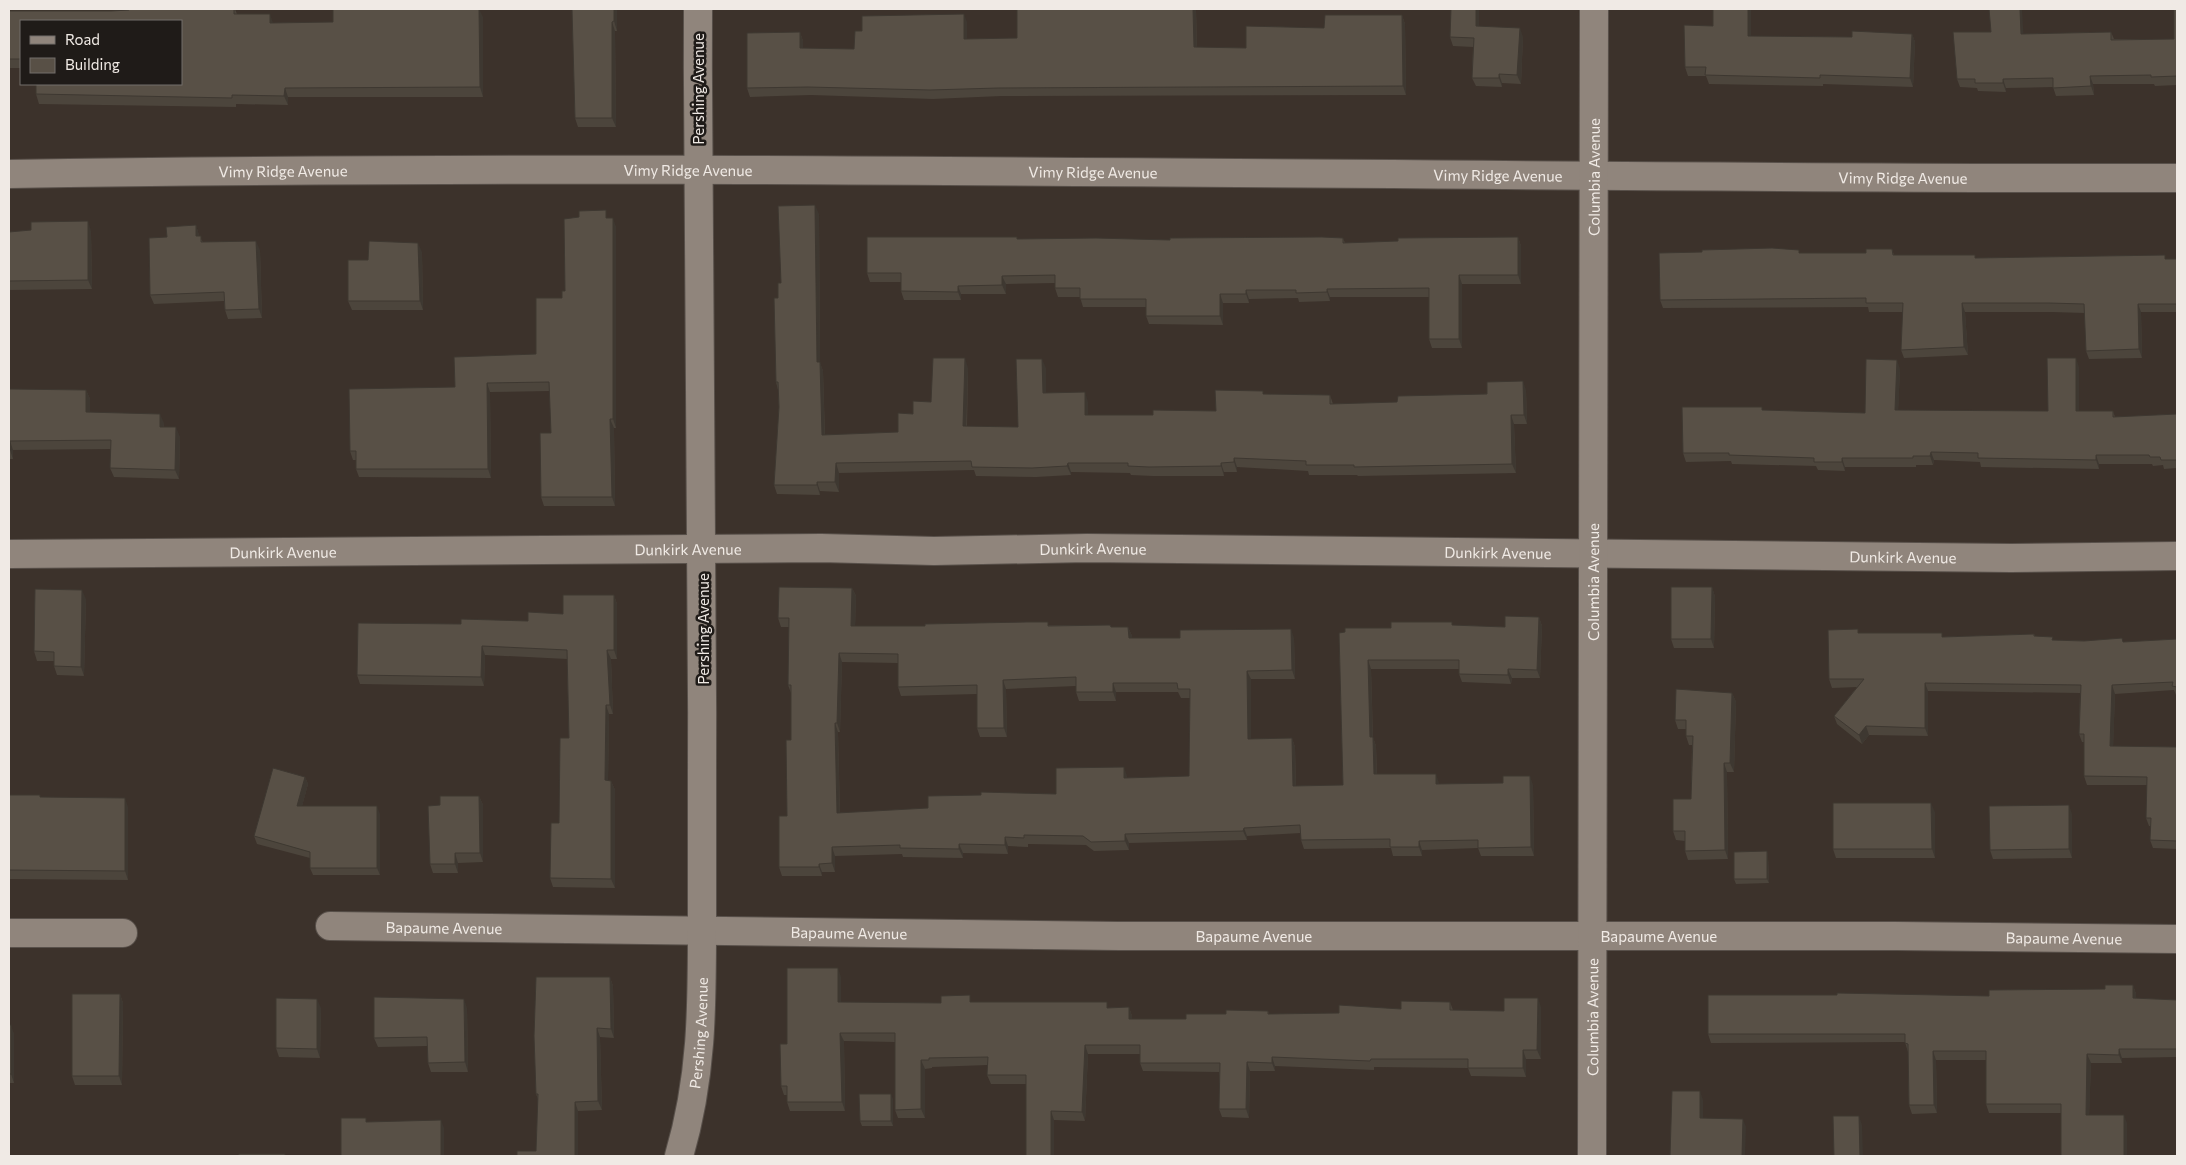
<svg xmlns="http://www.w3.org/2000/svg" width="2186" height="1165" font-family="Commissioner,sans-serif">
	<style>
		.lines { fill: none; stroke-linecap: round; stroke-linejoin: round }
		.minor-casing { stroke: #58504a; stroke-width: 30 }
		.minor { stroke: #90857c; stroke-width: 28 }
		.wall { fill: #4c453c; fill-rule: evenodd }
		.shaded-wall { fill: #3e3831 }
		.building { fill: #585046; stroke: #3e3831; fill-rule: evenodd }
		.labels { text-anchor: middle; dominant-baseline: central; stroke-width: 5; stroke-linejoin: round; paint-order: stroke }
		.street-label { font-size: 15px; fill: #f0eae5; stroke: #1f1b18 }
	</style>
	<rect width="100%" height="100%" fill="#3c322b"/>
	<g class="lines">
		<defs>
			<g id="minor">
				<path id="s1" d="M9,174C732,162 1454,179 2177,178"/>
				<path id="s2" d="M9,554L821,548L934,551L1087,548L2011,558L2177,556"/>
				<path id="s3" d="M330,926L1118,936H1896L2177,939"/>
				<polyline points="9,933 123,933"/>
				<path id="s4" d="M679,1156C702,1078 702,1008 702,928C702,876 702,823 702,771C703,517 697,263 698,9"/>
				<path id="s5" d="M1592,1156L1594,9"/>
			</g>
		</defs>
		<use href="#minor" class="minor-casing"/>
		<use href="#minor" class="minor"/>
	</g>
	<g class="wall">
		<polygon points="235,9 237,14 273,23 333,22 483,17 483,97 288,97 288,105 236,104 236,107 39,104 36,94 181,84 21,21 21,68 9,68 9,11 111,11"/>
		<polygon points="572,9 617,9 617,31 615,31 616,127 578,127 575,118"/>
		<polygon points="1017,9 1196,9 1197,47 1246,48 1324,28 1402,15 1405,24 1406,95 1001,96 933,99 811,95 750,97 747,88 800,32 803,41 803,48 854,49 862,31 967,22 967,39 1017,38"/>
		<polygon points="1751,9 1751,36 1852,37 1912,34 1915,42 1913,87 1823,84 1823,86 1709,84 1706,76 1688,76 1685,67"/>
		<polygon points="2177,9 2177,85 2155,86 2154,84 2093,84 2094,95 2056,96 2053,87 2006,88 2006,92 1978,91 1977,88 1960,87 1957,79 2024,34 2111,32 2114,39 2174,39"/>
		<polygon points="1479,26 1523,37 1521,84 1502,83 1502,87 1476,86 1472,78 1473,47 1453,46 1450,37"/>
		<polygon points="819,214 820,363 823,371 825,435 898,432 913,414 931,402 968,368 967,427 1018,427 1046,368 1046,393 1088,402 1088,415 1153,415 1216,411 1264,394 1330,395 1333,404 1397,402 1526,390 1527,424 1514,424 1516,473 1358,476 1357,475 1309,475 1308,471 1237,467 1237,472 1224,472 1224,476 1153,476 1131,475 1130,473 1071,472 1071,475 1036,477 976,476 974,470 839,473 839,492 820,491 820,495 777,494 774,485 779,407 778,390 776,382 778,298 781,283"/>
		<polygon points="579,217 609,218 616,227 616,428 614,428 615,506 544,506 541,497 551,433 550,391 490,392 491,478 359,477 356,469 356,460 353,460 350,451 455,387 536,354 565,291"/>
		<polygon points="196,225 199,236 203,242 260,250 262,318 228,319 225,310 224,301 154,304 150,295 167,237"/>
		<polygon points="91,231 92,289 9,290 9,232"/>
		<polygon points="1518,237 1521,246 1521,284 1462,284 1462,348 1432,348 1429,339 1429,297 1330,297 1330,301 1299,302 1298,298 1249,299 1249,303 1223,303 1223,325 1149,324 1146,316 1146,307 1083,307 1080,297 1058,297 1055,288 1055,283 1006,284 1006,294 961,294 961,300 904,300 901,291 901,282 870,282 867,273 1018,239 1170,240 1343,238 1345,243"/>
		<polygon points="1892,249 1894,255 1976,258 2177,259 2177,312 2141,312 2142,358 2089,359 2086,351 2085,313 2052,312 1965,312 1968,355 1904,358 1901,350 1903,312 1869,312 1868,307 1663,308 1660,300 1800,253 1866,253"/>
		<polygon points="422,252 423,310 352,310 348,301 368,260"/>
		<polygon points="2079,367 2079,411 2113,411 2115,417 2177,414 2177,468 2164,469 2163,465 2153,466 2152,464 2099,464 2099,469 1981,467 1980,462 1934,460 1933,465 1916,465 1916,467 1845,467 1845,471 1818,470 1816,466 1732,464 1731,461 1686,462 1683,453 1764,410 1865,413 1900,369 1898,410 2048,411"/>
		<polygon points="9,389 86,390 90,399 90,412 164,423 164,427 180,437 179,479 114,477 110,468 111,449 13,450 13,459 9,459"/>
		<polygon points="1712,587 1715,597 1714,648 1674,648 1671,639"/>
		<path d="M852,588L856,596L855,626H925L1110,625L1111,627H1128L1132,636V638H1294L1295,679H1251V739L1292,738L1295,747L1296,786L1343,785L1339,633L1391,628L1453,625L1505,627L1539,617L1542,626L1540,678H1512L1511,684L1462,682L1459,674V669H1371L1373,737L1376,746L1377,774L1439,783V784L1533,785L1534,856H1481L1478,848L1422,850V856H1393L1391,848L1304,849L1301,840V833L1247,836V840L1129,843V850L1094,851L1086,845L1028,844V847L1008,846V854L963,853V858L903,857L902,854L835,856V872H822V876H782L779,867L787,816L791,740V693L788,685L789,627H781L778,618ZM842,662L898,663V687L901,696L977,694V728L980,737H1007L1006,689L1076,686V692L1079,701H1116V692H1178L1181,698H1190L1189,776L1127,778V776L1056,794L928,808L840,813L838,732H840Z"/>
		<polygon points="614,595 617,604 617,659 611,659 613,714 609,714 608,781 611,781 615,790 615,888 553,887 550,878 559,823 569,738 567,659 485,655 484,686 360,684 357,675 461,624 528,621 563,614"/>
		<polygon points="86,599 84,676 57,675 54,666 54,661 37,661 34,651"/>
		<polygon points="1859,633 1943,637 2034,634 2035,636 2054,640 2124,642 2177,639 2177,695 2176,695 2174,690 2115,694 2113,746 2177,747 2177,849 2153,848 2150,840 2151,826 2149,826 2146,818 2147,785 2087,785 2084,776 2084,742 2082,742 2079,734 2080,693 1928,691 1928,736 1869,735 1862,744 1837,724 1834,716 1857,687 1832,688 1829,679"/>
		<polygon points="1732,693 1736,702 1734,772 1727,772 1728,859 1688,860 1685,851 1685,841 1676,840 1673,831 1691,799 1692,745 1689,745 1686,736 1686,729 1678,729 1675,720"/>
		<polygon points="305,777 308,784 302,806 380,814 380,875 313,875 310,868 310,858 257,844 254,836"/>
		<polygon points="9,795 40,795 40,797 128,807 128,880 9,879"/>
		<polygon points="479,796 483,805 483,862 458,863 458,873 433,873 430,864 440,805"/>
		<polygon points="1935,812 1935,858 1836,858 1833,849"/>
		<polygon points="2072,814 2072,858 1993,859 1990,850"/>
		<polygon points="1767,851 1768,856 1769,883 1736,884 1734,879"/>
		<polygon points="610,977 613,986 614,1038 600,1037 602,1110 578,1111 536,1151 538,1099 536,1094"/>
		<polygon points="841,977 841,1002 941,1003 972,1002 1109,1008 1129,1007 1132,1016 1132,1019 1186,1019 1226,1014 1268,1011 1269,1014 1339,1013 1401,1009 1450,1002 1453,1010 1504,1011 1541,1007 1541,1059 1526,1059 1526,1077 1471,1076 1468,1068 1374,1067 1374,1070 1275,1066 1275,1071 1250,1071 1249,1118 1222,1117 1219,1109 1219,1072 1143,1071 1140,1063 1140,1054 1088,1054 1085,1121 1054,1120 1054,1156 1026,1156 1026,1084 991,1084 987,1075 988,1065 932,1067 932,1068 925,1069 925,1118 898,1118 895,1110 895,1042 844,1041 845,1111 790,1111 787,1102 787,1095 784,1095 781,1086 787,1044"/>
		<polygon points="2133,985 2136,994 2136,998 2177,1000 2177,1057 2122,1058 2122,1063 2091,1063 2089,1115 2127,1123 2127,1156 2061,1156 2061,1113 1989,1113 1986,1104 1986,1060 1936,1060 1937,1113 1912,1114 1909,1105 1908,1052 1905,1042 1711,1043 1708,1034 1989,996 2105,989"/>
		<polygon points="120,994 123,1003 122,1085 75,1085 72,1076"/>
		<polygon points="321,1008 320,1058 279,1057 276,1048"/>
		<polygon points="467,1008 468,1072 431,1072 428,1063 428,1046 378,1047 374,1038"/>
		<polygon points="9,1025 14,1034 14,1083 9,1083"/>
		<polygon points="893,1099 893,1126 862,1126 860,1121"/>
	</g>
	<g class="shaded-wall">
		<polygon points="479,9 483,17 483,97 480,87"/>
		<polygon points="614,9 617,9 617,31 614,21"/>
		<polygon points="1193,9 1196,9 1197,56 1194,47"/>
		<polygon points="1476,9 1479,9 1479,35 1476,26"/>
		<polygon points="1748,9 1751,9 1751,44 1748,36"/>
		<polygon points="2020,9 2022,9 2024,43 2021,34"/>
		<polygon points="270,14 273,23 270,23"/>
		<polygon points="964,14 967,22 967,48 964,39"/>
		<polygon points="1402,15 1405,24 1406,95 1403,86"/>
		<polygon points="612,22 615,31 616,127 612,118"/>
		<polygon points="1520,28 1523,37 1521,84 1517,75"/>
		<polygon points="800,32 803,41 803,56 800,48"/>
		<polygon points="1912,34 1915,42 1913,87 1910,78"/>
		<polygon points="1499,74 1502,83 1502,87 1499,78"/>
		<polygon points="2090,76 2093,84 2094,95 2091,86"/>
		<polygon points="2003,79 2006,88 2006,92 2003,83"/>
		<polygon points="285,88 288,97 288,105 284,96"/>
		<polygon points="815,205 819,214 820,363 823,371 825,445 822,435 817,362"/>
		<polygon points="613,218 616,227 616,428 613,419"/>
		<polygon points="88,221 91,231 92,289 88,280"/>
		<polygon points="196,225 199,235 199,245 196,236"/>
		<polygon points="1518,237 1521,246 1521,284 1518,275"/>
		<polygon points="256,241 260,250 262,318 259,309"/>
		<polygon points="418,243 422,252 423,310 420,301"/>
		<polygon points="1459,275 1462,284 1462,348 1459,339"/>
		<polygon points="1002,276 1006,284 1006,294 1002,285"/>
		<polygon points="958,286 961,294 961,300 958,292"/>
		<polygon points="1327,289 1330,297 1330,301 1327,292"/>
		<polygon points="1246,290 1249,299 1249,303 1246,294"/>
		<polygon points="1220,294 1223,303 1223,325 1220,316"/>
		<polygon points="1962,303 1965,312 1968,355 1964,347"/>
		<polygon points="2138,304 2141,312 2142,358 2139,349"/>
		<polygon points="965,358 968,368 966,436 963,426"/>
		<polygon points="2076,358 2079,367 2079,420 2076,411"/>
		<polygon points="1042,359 1046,368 1046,403 1043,393"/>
		<polygon points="1897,360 1900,369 1898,418 1895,410"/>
		<polygon points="1523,381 1526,390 1527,424 1524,415"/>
		<polygon points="487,383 490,392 491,478 488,469"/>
		<polygon points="86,390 90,399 90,422 86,412"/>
		<polygon points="1085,392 1088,402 1088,425 1085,415"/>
		<polygon points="160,414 164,423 163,436 160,427"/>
		<polygon points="1511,415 1514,424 1516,473 1512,464"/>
		<polygon points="610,419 614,428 615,506 612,497"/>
		<polygon points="176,427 180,437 179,479 175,470"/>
		<polygon points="10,441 13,450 13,459 10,450"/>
		<polygon points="1931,452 1934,460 1933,465 1930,456"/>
		<polygon points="2096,455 2099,464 2099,469 2096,460"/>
		<polygon points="1234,458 1237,467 1237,472 1234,462"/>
		<polygon points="1842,458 1845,467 1845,471 1842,462"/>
		<polygon points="836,463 839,473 839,492 835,482"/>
		<polygon points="1068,463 1071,472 1071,475 1067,466"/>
		<polygon points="1221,463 1224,472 1224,476 1221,466"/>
		<polygon points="817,482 820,491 820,495 817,485"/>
		<polygon points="1712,587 1715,597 1714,648 1711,639"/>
		<polygon points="852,588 856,596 855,635 851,626"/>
		<polygon points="82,590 86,599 84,676 81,667"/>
		<polygon points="614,595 617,604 617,659 614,650"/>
		<polygon points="1539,617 1542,626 1540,678 1537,670"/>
		<polygon points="1128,627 1132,636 1132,647 1129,638"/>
		<polygon points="1291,629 1294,638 1295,679 1292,670"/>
		<polygon points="482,646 485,655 484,686 481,677"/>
		<polygon points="607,650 611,659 613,714 610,705"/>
		<polygon points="839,653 842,662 840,732 837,723"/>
		<polygon points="1368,660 1371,669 1373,746 1370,737"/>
		<polygon points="1508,669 1512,678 1511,684 1508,675"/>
		<polygon points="1247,671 1251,679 1251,748 1248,739"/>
		<polygon points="1003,680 1006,689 1007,737 1004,728"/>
		<polygon points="1113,683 1116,692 1116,701 1113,692"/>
		<polygon points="1925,683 1928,691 1928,736 1925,728"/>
		<polygon points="2112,685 2115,694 2113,754 2110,746"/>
		<polygon points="1732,693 1736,702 1734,772 1730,763"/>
		<polygon points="606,705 609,714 608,789 605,780"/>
		<polygon points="835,723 838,732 840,822 837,813"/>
		<polygon points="1866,726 1869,735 1862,744 1859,735"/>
		<polygon points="1373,737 1376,746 1377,783 1374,774"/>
		<polygon points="1292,738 1295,747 1296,794 1293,786"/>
		<polygon points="1724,763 1727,772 1728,859 1725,850"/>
		<polygon points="1124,767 1127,776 1128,787 1124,778"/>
		<polygon points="1436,774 1439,783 1439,793 1436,784"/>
		<polygon points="1530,776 1533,785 1534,856 1531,847"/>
		<polygon points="305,777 308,784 300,814 297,806"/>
		<polygon points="611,781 615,790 615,888 611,879"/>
		<polygon points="479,796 483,805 483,862 480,853"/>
		<polygon points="125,798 128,807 128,880 125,871"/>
		<polygon points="1931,803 1935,812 1935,858 1932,849"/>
		<polygon points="2069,805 2072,814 2072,858 2069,849"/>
		<polygon points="377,806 380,814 380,875 377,868"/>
		<polygon points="1244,828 1247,836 1247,840 1243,831"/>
		<polygon points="1125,834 1129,843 1129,850 1125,841"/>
		<polygon points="1005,837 1008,846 1008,854 1005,845"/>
		<polygon points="1419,841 1422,850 1422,856 1419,847"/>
		<polygon points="959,844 963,853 963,858 959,849"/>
		<polygon points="832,847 835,856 835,872 832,863"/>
		<polygon points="1767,851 1768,856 1769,883 1767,879"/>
		<polygon points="455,853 458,863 458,873 455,864"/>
		<polygon points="819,864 822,872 822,876 819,867"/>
		<polygon points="838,968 841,977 841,1010 838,1002"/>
		<polygon points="610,977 613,986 614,1038 611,1029"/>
		<polygon points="2133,985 2136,994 2136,1007 2133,998"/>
		<polygon points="120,994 123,1003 122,1085 119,1076"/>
		<polygon points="1538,998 1541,1007 1541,1059 1537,1050"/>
		<polygon points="317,999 321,1008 320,1058 317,1049"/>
		<polygon points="464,999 467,1008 468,1072 465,1062"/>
		<polygon points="1129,1007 1132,1016 1132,1028 1129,1019"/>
		<polygon points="11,1025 14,1034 14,1083 11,1074"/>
		<polygon points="597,1028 600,1037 602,1110 598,1101"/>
		<polygon points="840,1033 844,1041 845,1111 842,1102"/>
		<polygon points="1085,1045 1088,1054 1085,1121 1082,1112"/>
		<polygon points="2119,1049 2122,1058 2122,1063 2119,1055"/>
		<polygon points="1523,1050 1526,1059 1526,1077 1523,1068"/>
		<polygon points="1933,1051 1936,1060 1937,1113 1934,1105"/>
		<polygon points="2087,1054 2091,1063 2089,1123 2086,1115"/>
		<polygon points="1272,1057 1275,1066 1275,1071 1272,1063"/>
		<polygon points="921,1060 925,1069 925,1118 921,1109"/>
		<polygon points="1247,1062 1250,1071 1249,1118 1246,1109"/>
		<polygon points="1700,1091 1703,1100 1703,1127 1700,1118"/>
		<polygon points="891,1094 893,1099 893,1126 891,1121"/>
		<polygon points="575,1102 578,1111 578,1156 575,1156"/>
		<polygon points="1051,1111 1054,1120 1054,1156 1051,1156"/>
		<polygon points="2124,1115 2127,1123 2127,1156 2124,1156"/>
		<polygon points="1859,1116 1862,1125 1863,1156 1860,1156"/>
		<polygon points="1743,1119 1746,1127 1745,1156 1742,1156"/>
		<polygon points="441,1120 444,1128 444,1156 441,1156"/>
	</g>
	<g class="building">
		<polygon points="129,9 234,9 234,14 270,14 270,23 333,22 333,9 479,9 480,87 285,88 284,96 232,95 232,98 36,94 36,84 181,84 181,21 21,21 21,59 9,59 9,11 111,11 129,10"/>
		<polygon points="572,9 614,9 614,21 612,22 612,118 575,118"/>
		<polygon points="1017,9 1193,9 1194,47 1246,48 1246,26 1324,28 1325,15 1402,15 1403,86 998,88 930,90 808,87 747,88 747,33 800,32 800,48 854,49 855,31 862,31 862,16 964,14 964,39 1017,38"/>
		<polygon points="1451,9 1476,9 1476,26 1520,28 1517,75 1499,74 1499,78 1472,78 1474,38 1450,37"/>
		<polygon points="1713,9 1748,9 1748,36 1852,37 1852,31 1912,34 1910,78 1820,75 1820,78 1705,75 1706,67 1685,67 1684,25 1713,26"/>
		<polygon points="1989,9 2020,9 2021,34 2111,32 2111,40 2174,39 2174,9 2177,9 2177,76 2151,77 2151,75 2090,76 2091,86 2053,88 2053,78 2003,79 2003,83 1975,83 1975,79 1957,79 1953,32 1991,32"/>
		<polygon points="815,205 817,362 820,362 822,435 898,432 898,413 913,414 913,401 931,402 933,358 965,358 963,426 1018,427 1016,359 1042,359 1043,393 1085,392 1085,415 1153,415 1153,410 1216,411 1215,390 1263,391 1263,394 1330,395 1330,404 1397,402 1398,396 1487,394 1487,382 1523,381 1524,415 1511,415 1512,464 1354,467 1354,465 1306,465 1306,461 1234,458 1234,462 1221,463 1221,466 1149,467 1128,466 1128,463 1068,463 1067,466 1032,468 972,467 971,461 836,463 835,482 817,482 817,485 774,485 779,407 778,382 776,382 774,298 778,298 778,283 781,283 778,206"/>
		<polygon points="606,210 606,218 613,218 613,419 610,419 612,497 541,497 540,433 551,433 549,382 487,383 488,469 356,469 356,451 350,451 349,389 455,387 454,357 536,354 536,298 562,298 562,291 565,291 564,219 579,217 579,211"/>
		<polygon points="88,221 88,280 9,281 9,232 31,230 31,222"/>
		<polygon points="196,225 196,236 201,236 201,242 256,241 259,309 225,310 224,292 150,295 149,238 167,237 166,227"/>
		<polygon points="867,237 1017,237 1017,239 1096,238 1170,240 1170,238 1322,237 1343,238 1343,243 1398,241 1398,238 1518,237 1518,275 1459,275 1459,339 1429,339 1429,288 1327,289 1327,292 1296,293 1296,290 1246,290 1246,294 1220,294 1220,316 1146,316 1146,299 1080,299 1080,288 1055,288 1055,275 1002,276 1002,285 958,286 958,292 901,291 901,273 867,273"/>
		<polygon points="369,241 418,243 420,301 348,301 348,260 368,260"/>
		<polygon points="1772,248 1799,250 1799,253 1866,253 1866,249 1892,249 1893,255 1975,255 1975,258 2165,255 2165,259 2177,259 2177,304 2138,304 2139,349 2086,351 2084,304 2049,303 1962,303 1964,347 1901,350 1903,303 1866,303 1866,298 1660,300 1659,253 1702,252 1702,250"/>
		<polygon points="2047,358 2076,358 2076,411 2113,411 2113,417 2177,414 2177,460 2161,460 2160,457 2150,457 2149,455 2096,455 2096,460 1978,458 1978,453 1931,452 1930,456 1913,456 1913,458 1842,458 1842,462 1814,462 1814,458 1729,455 1729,453 1683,453 1682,407 1762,407 1762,410 1865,413 1866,359 1897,360 1895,410 2048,411"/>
		<polygon points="9,389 86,390 86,412 160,414 160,427 176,427 175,470 110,468 111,440 10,441 10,450 9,450"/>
		<path d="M779,587L852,588L851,626H925V624L1026,622H1048V626L1110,625L1111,627H1128L1129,638H1180V630L1291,629L1292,670L1247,671L1248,739L1292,738L1293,786L1343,785L1339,633L1345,632V628H1391V622H1452V625L1505,627V616L1539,617L1537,670L1508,669V675L1459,674V660H1368L1370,737H1373L1374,774H1436V784L1503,783V776H1530L1531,847L1478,848V840L1419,841V847H1390V839L1301,840L1300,825L1244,828L1243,831L1125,834V841L1091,842L1083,836L1024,835V838L1005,837V845L959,844V849L900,848V845L832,847V863L819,864V867H779V816H787L786,740H791V685H788L789,618H778ZM839,653L898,654V687L977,685V728H1004L1003,680L1076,677V692H1113V683H1177L1178,689H1190L1189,776L1124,778V767L1056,768V794L981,792V795L928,796V808L837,813L835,723H837Z"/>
		<polygon points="1671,587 1712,587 1711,639 1671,639"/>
		<polygon points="35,589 82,590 81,667 54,666 54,652 34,651"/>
		<polygon points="563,595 614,595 614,650 607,650 610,705 606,705 605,780 611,781 611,879 550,878 551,823 559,823 560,738 569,738 567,650 482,646 481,677 357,675 358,623 461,624 461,619 528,621 528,612 563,614"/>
		<polygon points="1858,629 1858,633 1942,633 1942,637 2034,634 2034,636 2053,637 2052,640 2084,641 2122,638 2123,642 2177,639 2177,687 2172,686 2173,682 2112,685 2110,746 2177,747 2177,841 2150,840 2151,818 2146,818 2147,777 2084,776 2084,734 2079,734 2081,685 1925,683 1925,728 1866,726 1859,735 1834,716 1864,679 1829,679 1828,630"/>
		<polygon points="1676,689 1732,693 1730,763 1724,763 1725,850 1685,851 1685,831 1673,831 1673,799 1691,799 1693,736 1686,736 1686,720 1675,720"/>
		<polygon points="273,768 305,777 297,806 377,806 377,868 310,868 310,852 254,836"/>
		<polygon points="9,795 40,795 40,797 125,798 125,871 9,870"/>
		<polygon points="440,796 479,796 480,853 455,853 455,864 430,864 428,806 440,805"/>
		<polygon points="1833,803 1931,803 1932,849 1833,849"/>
		<polygon points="2069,805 2069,849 1990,850 1989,806"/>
		<polygon points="1767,851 1767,879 1734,879 1734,852"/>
		<polygon points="787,968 838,968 838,1002 941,1003 941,996 970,995 970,1002 1107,1002 1107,1008 1129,1007 1129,1019 1186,1019 1186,1014 1226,1014 1226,1010 1268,1011 1268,1014 1339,1013 1339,1005 1401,1009 1401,1001 1450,1002 1450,1010 1504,1011 1504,998 1538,998 1537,1050 1523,1050 1523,1068 1468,1068 1468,1059 1371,1059 1370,1061 1272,1057 1272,1063 1247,1062 1246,1109 1219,1109 1220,1063 1140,1063 1140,1045 1085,1045 1082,1112 1051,1111 1051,1156 1026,1156 1026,1075 987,1075 988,1057 929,1058 929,1060 921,1060 921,1109 895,1110 895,1033 840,1033 842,1102 787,1102 787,1086 781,1086 780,1044 787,1044"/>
		<polygon points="536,977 610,977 611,1029 597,1028 598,1101 575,1102 575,1155 577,1155 577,1156 517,1156 517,1151 536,1151 538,1094 536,1094 534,1036"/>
		<polygon points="2105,985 2133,985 2133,998 2177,1000 2177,1049 2119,1049 2119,1055 2087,1054 2086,1115 2124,1115 2124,1156 2061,1156 2061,1104 1986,1104 1986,1051 1933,1051 1934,1105 1909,1105 1908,1044 1905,1043 1905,1034 1708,1034 1708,995 1837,995 1837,993 1989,996 1989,990 2105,989"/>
		<polygon points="72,994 120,994 119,1076 72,1076"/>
		<polygon points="374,997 464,999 465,1062 428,1063 427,1037 374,1038"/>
		<polygon points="276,998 317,999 317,1049 276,1048"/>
		<rect x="9" y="1025" width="2" height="49"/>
		<polygon points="1672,1091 1700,1091 1700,1118 1743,1119 1742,1156 1670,1156"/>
		<polygon points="859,1094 891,1094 891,1121 860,1121"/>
		<polygon points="1833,1116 1859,1116 1860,1156 1834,1156"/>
		<polygon points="341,1118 366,1118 366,1122 441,1120 441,1156 341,1156"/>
		<polygon points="239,1154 285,1154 285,1156 238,1156"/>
	</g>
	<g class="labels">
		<g class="street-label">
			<text transform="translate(698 89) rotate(-90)">Pershing Avenue</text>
			<text stroke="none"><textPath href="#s1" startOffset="679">Vimy Ridge Avenue</textPath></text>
			<text stroke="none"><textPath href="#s1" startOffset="274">Vimy Ridge Avenue</textPath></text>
			<text stroke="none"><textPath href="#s1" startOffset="1084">Vimy Ridge Avenue</textPath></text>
			<text stroke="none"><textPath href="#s1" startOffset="1489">Vimy Ridge Avenue</textPath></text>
			<text stroke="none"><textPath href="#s5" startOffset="979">Columbia Avenue</textPath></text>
			<text stroke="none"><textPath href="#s1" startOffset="1894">Vimy Ridge Avenue</textPath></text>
			<text stroke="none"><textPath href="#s2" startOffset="1084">Dunkirk Avenue</textPath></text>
			<text stroke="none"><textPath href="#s2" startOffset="679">Dunkirk Avenue</textPath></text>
			<text stroke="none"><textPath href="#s2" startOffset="274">Dunkirk Avenue</textPath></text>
			<text stroke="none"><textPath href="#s2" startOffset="1489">Dunkirk Avenue</textPath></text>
			<text stroke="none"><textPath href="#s2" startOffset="1894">Dunkirk Avenue</textPath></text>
			<text stroke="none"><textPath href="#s5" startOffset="574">Columbia Avenue</textPath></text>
			<text transform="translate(703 629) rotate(-90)">Pershing Avenue</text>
			<text stroke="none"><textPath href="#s3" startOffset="114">Bapaume Avenue</textPath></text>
			<text stroke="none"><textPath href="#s3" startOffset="519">Bapaume Avenue</textPath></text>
			<text stroke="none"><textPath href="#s3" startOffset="924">Bapaume Avenue</textPath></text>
			<text stroke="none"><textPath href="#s3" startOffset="1329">Bapaume Avenue</textPath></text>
			<text stroke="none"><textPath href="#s3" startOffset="1734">Bapaume Avenue</textPath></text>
			<text stroke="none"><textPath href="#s5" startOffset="139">Columbia Avenue</textPath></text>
			<text stroke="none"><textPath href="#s4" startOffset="125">Pershing Avenue</textPath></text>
		</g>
	</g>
	<rect width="2186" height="1165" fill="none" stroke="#f0eae5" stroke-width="20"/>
	<rect x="20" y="20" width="162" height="65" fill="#1f1b18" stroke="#736e6a"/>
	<rect x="30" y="36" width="25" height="8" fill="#90857c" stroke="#736e6a"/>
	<text x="65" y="45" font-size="15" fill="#f0eae5">Road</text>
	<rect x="30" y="58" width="25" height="15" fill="#585046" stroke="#736e6a"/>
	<text x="65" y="70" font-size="15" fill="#f0eae5">Building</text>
</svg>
